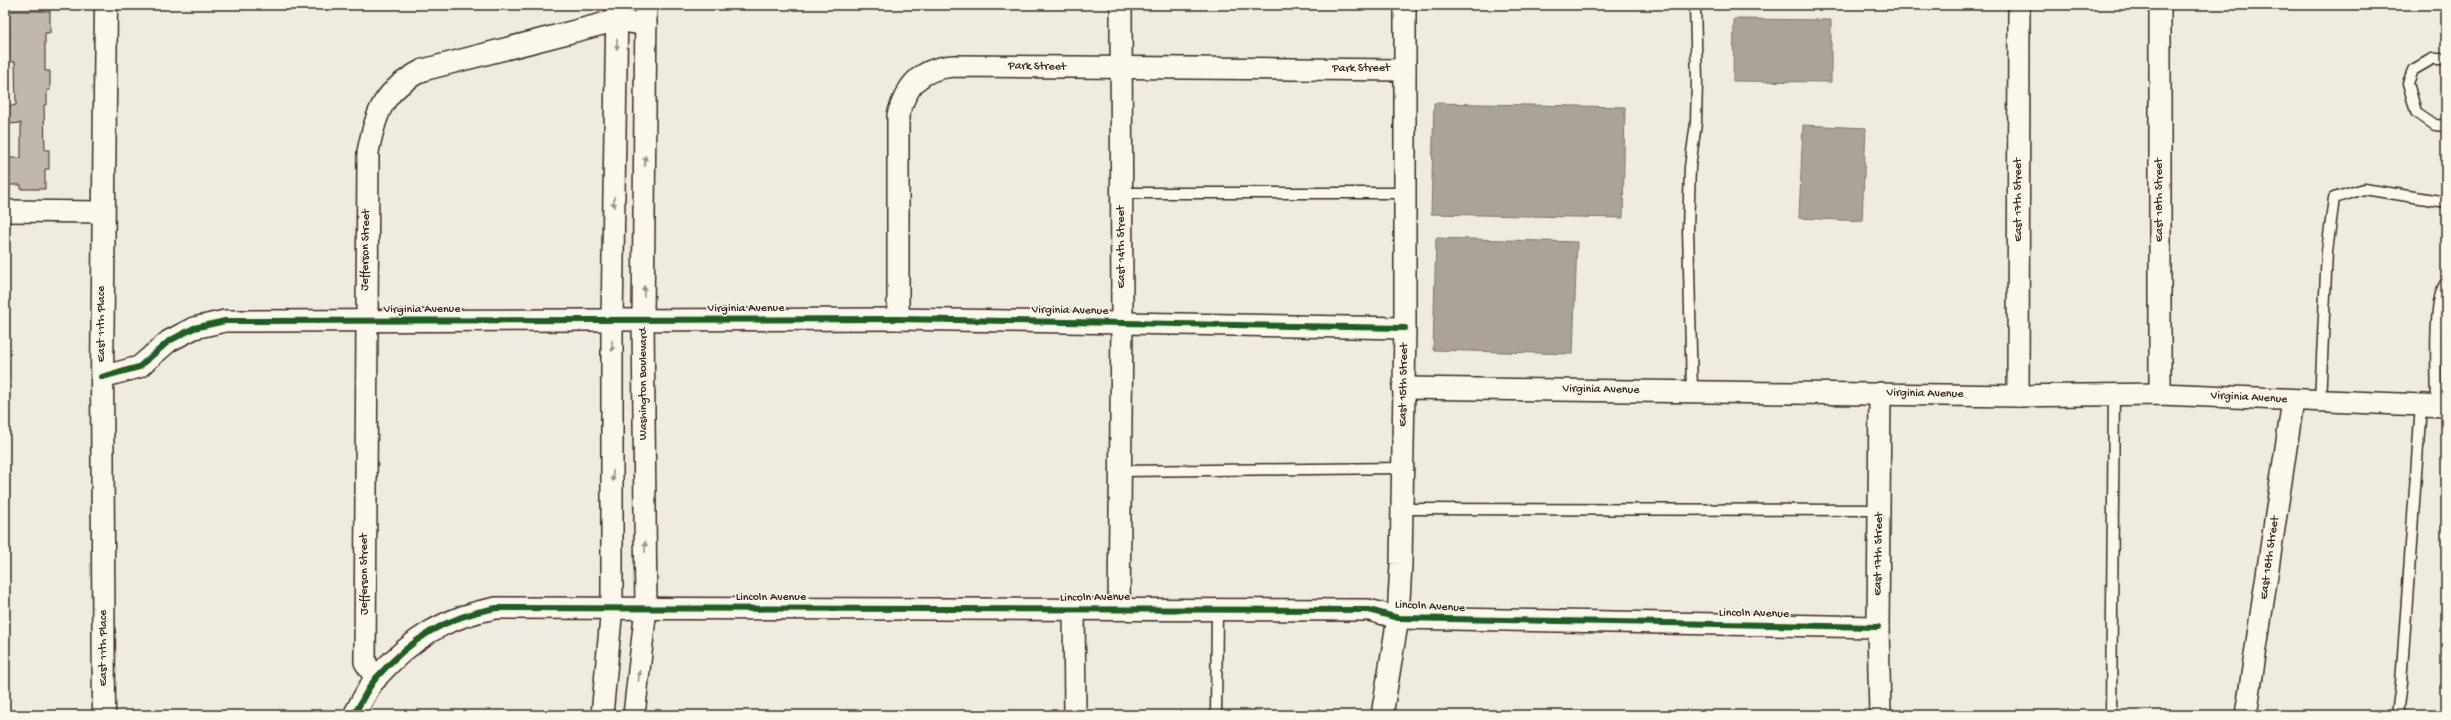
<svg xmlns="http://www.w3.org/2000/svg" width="2451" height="720" font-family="'Gochi Hand',sans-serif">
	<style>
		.water { fill: #aca397; stroke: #7f7367 }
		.building { fill: #c0b8ad; stroke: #3b2a1e }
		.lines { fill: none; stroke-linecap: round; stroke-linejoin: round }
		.lane-casing { stroke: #3b2a1e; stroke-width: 13 }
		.street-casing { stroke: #3b2a1e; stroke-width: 24 }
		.secondary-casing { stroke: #3b2a1e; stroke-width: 25 }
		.lane { stroke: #fbf7ec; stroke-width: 10 }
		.street { stroke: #fbf7ec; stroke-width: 21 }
		.secondary { stroke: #fbf7ec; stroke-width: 22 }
		.cycleway-casing { stroke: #fbf7ec; stroke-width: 8 }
		.cycleway { stroke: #1b5e20; stroke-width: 6 }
		.oneway { fill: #9b9085 }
		.labels { text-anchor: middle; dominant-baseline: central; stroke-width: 3; stroke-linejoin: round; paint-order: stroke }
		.street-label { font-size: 12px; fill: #3b2a1e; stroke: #fbf7ec }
	</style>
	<rect width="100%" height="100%" fill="#f0ebe0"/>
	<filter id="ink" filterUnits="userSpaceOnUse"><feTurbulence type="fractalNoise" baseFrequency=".025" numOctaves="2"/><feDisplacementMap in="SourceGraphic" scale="8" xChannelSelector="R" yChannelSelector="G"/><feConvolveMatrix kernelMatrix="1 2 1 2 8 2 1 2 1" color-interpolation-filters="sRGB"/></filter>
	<g filter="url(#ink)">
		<g class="water">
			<polygon points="1734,19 1831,20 1831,82 1733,81"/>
			<polygon points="1434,103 1625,107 1623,218 1431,214"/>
			<polygon points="1803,125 1866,128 1862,221 1799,218"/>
			<polygon points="1436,238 1577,242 1573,354 1433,350"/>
		</g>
		<polygon class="building" points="5,11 50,11 50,33 45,33 45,71 50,71 50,90 47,90 47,104 44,105 45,150 49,150 49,169 45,169 45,189 21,189 21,185 5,185 5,158 21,158 21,123 9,124 9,106 16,105 15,62 8,62 9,32 5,32"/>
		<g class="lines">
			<defs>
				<g id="lane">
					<polyline points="2446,59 2432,59 2413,70 2408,83 2416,112 2435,125 2446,126"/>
					<polyline points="1121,193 1405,193"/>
					<polyline points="1692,391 1688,229 1690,167 1696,123 1697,80 1695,5"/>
					<polyline points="2320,401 2327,251 2334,198 2364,189 2446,202"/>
					<path d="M2437,405C2437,383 2432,296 2446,283"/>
					<polyline points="1120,471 1403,468"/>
					<polyline points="1402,509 1879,510"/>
					<polyline points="1216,715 1217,609"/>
					<polyline points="2111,715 2114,394"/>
					<polyline points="2397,715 2401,683 2421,405"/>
				</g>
				<g id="street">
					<polyline points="2160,5 2160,394"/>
					<polyline points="5,211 103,212"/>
					<path d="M898,319V115C907,85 920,69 953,66L1405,70"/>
					<polyline points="102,377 139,367 169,341 194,328 225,321 898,319 1405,328"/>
					<polyline points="1403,388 2018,396 2160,394 2446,406"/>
					<polyline points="1880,393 1878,627 1880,715"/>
					<polyline points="2018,396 2019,5"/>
					<polyline points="1119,608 1122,322 1121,5"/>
					<polyline points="1074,609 1075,715"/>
					<path d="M376,679L365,662L368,152C376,110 384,90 423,70L618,20L646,25"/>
					<path d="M354,715C361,703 367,689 376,678C411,639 445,617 496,608L1369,610L1398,618L1878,627"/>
					<polyline points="602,715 612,607 612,321 617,5"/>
					<polyline points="634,715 646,608 643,321 646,5"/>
					<polyline points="1382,715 1398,618 1401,564 1405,328 1405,5"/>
					<polyline points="2246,715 2293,401"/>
				</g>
				<polyline id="secondary" points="104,715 102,377 106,5"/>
			</defs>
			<use href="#lane" class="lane-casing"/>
			<use href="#street" class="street-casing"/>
			<use href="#secondary" class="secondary-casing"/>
			<use href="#lane" class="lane"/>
			<use href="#street" class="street"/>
			<use href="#secondary" class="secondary"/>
			<defs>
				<g id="cycleway">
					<polyline points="102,377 139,367 169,341 194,328 225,321 898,319 1405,328"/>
					<path d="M354,715C361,703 367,689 376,678C411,639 445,617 496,608L1369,610L1398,618L1878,627"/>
				</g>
			</defs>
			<use href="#cycleway" class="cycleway-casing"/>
			<use href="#cycleway" class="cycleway"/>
		</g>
		<defs><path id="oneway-solid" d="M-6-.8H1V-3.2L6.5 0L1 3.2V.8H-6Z"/></defs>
		<g class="oneway">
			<use href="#oneway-solid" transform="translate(617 44) rotate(92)"/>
			<use href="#oneway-solid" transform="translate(645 161) rotate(-89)"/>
			<use href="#oneway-solid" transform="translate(614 202) rotate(91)"/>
			<use href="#oneway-solid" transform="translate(644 291) rotate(-89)"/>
			<use href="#oneway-solid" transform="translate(612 346) rotate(90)"/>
			<use href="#oneway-solid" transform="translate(613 476) rotate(90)"/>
			<use href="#oneway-solid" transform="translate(645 547) rotate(-90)"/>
			<use href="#oneway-solid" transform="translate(639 676) rotate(-84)"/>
		</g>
	</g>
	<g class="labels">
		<g class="street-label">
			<text transform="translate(1037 67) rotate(1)">Park Street</text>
			<text x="1361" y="69">Park Street</text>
			<text transform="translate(2019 200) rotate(-90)">East 17th Street</text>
			<text transform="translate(2160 200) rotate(-90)">East 18th Street</text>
			<text transform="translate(1122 247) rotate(-90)">East 14th Street</text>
			<text transform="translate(366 250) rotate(-89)">Jefferson Street</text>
			<text x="746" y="309">Virginia Avenue</text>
			<text x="422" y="310">Virginia Avenue</text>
			<text transform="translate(1070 311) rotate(1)">Virginia Avenue</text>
			<text transform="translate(102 324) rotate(-90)">East 11th Place</text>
			<text transform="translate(644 384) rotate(-90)">Washington Boulevard</text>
			<text transform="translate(1404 385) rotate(-89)">East 15th Street</text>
			<text transform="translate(1601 390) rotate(1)">Virginia Avenue</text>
			<text transform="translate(1925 394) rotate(1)">Virginia Avenue</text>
			<text transform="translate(2249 398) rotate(3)">Virginia Avenue</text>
			<text transform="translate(1879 554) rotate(-89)">East 17th Street</text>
			<text transform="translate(2270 558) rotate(-82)">East 18th Street</text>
			<text transform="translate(365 574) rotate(-90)">Jefferson Street</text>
			<text x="771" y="598">Lincoln Avenue</text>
			<text transform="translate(1095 598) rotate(-1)">Lincoln Avenue</text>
			<text transform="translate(1430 607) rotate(3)">Lincoln Avenue</text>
			<text transform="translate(1754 614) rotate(1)">Lincoln Avenue</text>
			<text transform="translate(104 648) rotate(-90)">East 11th Place</text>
		</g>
	</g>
	<rect width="2451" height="720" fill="none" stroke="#fbf7ec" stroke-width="20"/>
	<rect x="10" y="10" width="2431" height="700" fill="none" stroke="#3b2a1e" stroke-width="1.5" filter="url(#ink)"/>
</svg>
